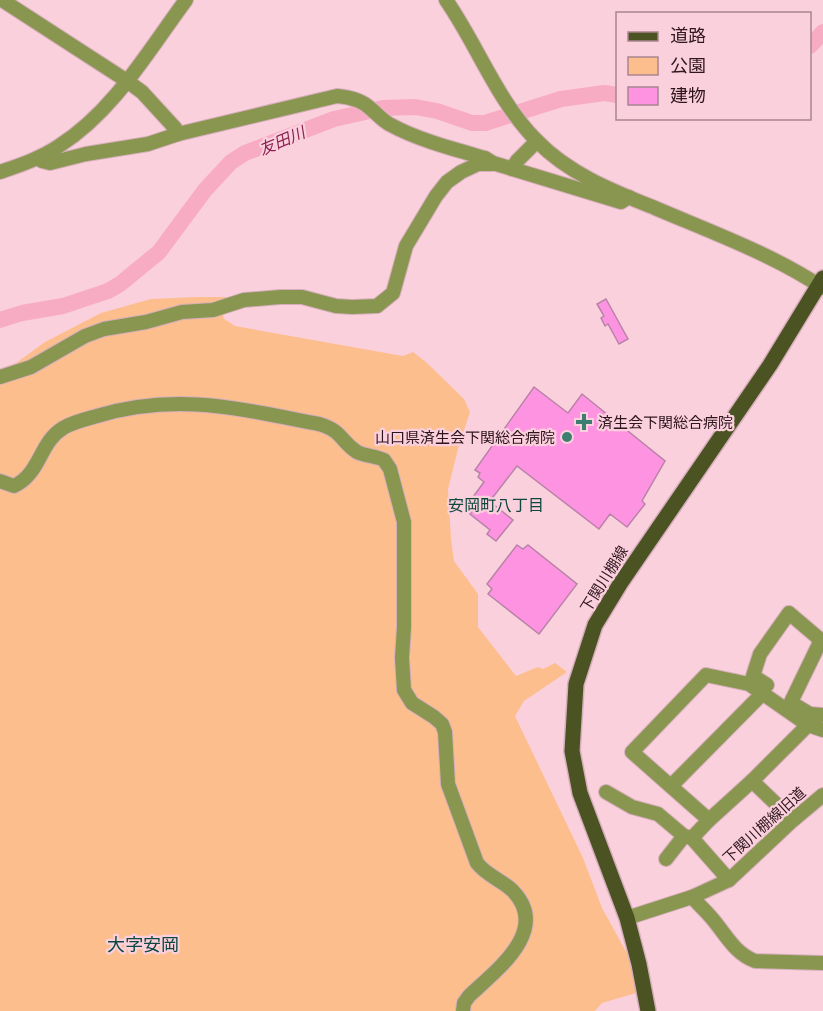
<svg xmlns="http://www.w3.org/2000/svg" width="823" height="1011" font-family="Montserrat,'Noto Sans JP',sans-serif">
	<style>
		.green { fill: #fdbe8e }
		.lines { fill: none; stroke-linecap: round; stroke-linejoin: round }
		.river { stroke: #f8acc4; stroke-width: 16 }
		.building { fill: #fe94e1; stroke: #b982a8; stroke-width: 1.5 }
		.minor-casing { stroke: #d6aebb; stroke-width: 16 }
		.major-casing { stroke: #d6aebb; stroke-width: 18 }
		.minor { stroke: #89964f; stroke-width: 14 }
		.major { stroke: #4a5321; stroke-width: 15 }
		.poi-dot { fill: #3c7f71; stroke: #fbd0dd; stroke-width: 2 }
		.labels { text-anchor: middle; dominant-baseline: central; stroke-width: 4.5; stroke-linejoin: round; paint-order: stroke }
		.poi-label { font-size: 15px; fill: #2e151e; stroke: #fbd0dd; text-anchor: start }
		.street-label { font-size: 15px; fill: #2e151e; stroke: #fbd0dd }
		.water-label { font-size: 16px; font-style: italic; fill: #8c2051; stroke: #fbd0dd }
		.neighbourhood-label { font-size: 16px; fill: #0d473d; stroke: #fbd0dd }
		.quarter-label { font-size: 18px; fill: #0d473d; stroke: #fbd0dd }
	</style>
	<rect width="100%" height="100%" fill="#fbd0dd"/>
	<polygon class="green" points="196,297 226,297 223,318 235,326 403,356 413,352 426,362 464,399 470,412 459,445 448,489 451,539 454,561 478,594 478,627 516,676 538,667 543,669 555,663 567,672 524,701 515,716 583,858 602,908 628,955 636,993 602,1003 595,1011 0,1011 0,369 16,363 45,342 101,313 151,299"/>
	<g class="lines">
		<g class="river">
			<polyline points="810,46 823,32"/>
			<polyline points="0,320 22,313 63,306 108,291 120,284 159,252 205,190 231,162 245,153 334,119 383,108 415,107 437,111 472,123 485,123 561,99 604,93 618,95"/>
		</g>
	</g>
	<g class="building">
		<polygon points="606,299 628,339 619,344 608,324 605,326 601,318 604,316 597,304"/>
		<polygon points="534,387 568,413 582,394 665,461 642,501 645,504 627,527 610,514 599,529 517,466 493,497 496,500 493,504 513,520 496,541 487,534 490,530 470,514 476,505 470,501 484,482 478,477 480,473 475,470"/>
		<polygon points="517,545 523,549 528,545 577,584 539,634 488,594 492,589 487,584"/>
	</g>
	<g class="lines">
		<defs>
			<g id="minor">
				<polyline points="2,0 127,81 142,92 175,128 178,134"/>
				<path d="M446,0C478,46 497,101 537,141C569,174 613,191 655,208C711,232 772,254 823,288"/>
				<path d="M40,157L42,161L50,163L86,154L148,144L178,134L337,96C349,97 362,100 371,109C377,114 382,120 389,124C418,140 453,149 485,158L493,163L621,202L629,197"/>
				<polyline points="512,169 517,161 537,141"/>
				<path d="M0,172C21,165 41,158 59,146C114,111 148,51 186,0"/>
				<polyline points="0,377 31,367 85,336 104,329 146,322 182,312 213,310 244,300 280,297 302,297 336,306 352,307 377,306 393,293 406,246 436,196 447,182 461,172 478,164 492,164"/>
				<path d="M0,481L14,486C41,473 39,443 63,428C73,422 86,419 97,416C177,392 240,409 319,424C343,431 340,441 357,452C365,456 376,456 384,460L390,469L404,522V627L402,658L404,690L412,703L434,717L442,724L445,732L448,784L477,863C487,876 502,880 513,891C551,931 495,971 469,996L464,1003L463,1011"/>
				<polyline points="767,685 753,676 760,654 789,613 823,642"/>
				<polyline points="791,702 821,640"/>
				<polyline points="795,705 810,714 823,715"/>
				<polyline points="752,781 808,725"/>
				<polyline points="671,786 763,693"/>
				<polyline points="606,792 632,807 658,814 684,836 692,838"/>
				<polyline points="709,820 692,838 729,880"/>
				<polyline points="793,820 752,781 709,820 632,752 706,675 749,684 808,725 823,730"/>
				<polyline points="666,859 684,836"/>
				<path d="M692,897C699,905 708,913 715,922C727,937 736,954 755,961L823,963"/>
				<polyline points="627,918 692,897 729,880 793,820 823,795"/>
			</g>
			<polyline id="major" points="648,1011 639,964 627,918 580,793 572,751 576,684 595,625 620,584 770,365 823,278"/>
		</defs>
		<use href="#minor" class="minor-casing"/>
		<use href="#major" class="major-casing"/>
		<use href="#minor" class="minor"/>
		<use href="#major" class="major"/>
	</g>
	<g class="poi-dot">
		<path d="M581 413h6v6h6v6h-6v6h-6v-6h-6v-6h6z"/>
		<circle cx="567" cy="437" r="6"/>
	</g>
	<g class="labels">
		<g class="poi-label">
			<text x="598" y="422">済生会下関総合病院</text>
			<text x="555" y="437" text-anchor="end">山口県済生会下関総合病院</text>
		</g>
		<g class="street-label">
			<text transform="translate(604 579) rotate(-58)">下関川棚線</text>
			<text transform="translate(764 825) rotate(-42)">下関川棚線旧道</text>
		</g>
		<g class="water-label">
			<text transform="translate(282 141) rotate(-23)">友田川</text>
		</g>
		<g class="neighbourhood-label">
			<text x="496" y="505">安岡町八丁目</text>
		</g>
		<g class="quarter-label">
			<text x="143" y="945">大字安岡</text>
		</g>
	</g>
	<rect x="616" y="12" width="195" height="108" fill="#fbd0dd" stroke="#a98591" stroke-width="1.5"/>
	<rect x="628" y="32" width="30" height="9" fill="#4a5321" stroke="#a98591" stroke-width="1.5"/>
	<text x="670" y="42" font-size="18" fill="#2e151e">道路</text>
	<rect x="628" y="57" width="30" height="18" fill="#fdbe8e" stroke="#a98591" stroke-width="1.5"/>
	<text x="670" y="72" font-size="18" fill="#2e151e">公園</text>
	<rect x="628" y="87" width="30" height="18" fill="#fe94e1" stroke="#a98591" stroke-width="1.5"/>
	<text x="670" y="102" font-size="18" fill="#2e151e">建物</text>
</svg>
